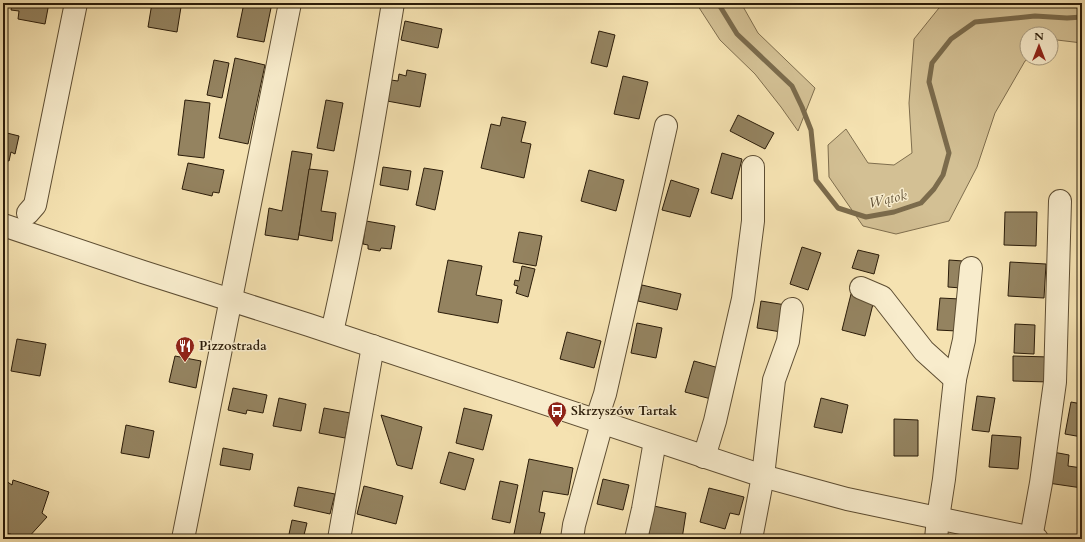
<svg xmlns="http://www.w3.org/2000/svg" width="1085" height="542" font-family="Cardo,serif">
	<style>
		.green { fill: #d3c094; stroke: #7f6e4e }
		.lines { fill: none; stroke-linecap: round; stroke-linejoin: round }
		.stream { stroke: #7b6b4c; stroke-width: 5 }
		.building { fill: #948360; stroke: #2b1c09 }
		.minor-casing { stroke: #5e4e33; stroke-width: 24 }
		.minor { stroke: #f8eccc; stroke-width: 22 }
		.labels { text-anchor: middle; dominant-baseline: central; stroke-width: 3; stroke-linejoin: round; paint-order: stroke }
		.poi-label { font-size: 13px; font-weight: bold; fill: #2b1c09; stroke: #f8eccc; text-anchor: start }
		.water-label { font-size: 14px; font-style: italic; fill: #605035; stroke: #f8eccc }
	</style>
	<rect width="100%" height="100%" fill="#f5e2b1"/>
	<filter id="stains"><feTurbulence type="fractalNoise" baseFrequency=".005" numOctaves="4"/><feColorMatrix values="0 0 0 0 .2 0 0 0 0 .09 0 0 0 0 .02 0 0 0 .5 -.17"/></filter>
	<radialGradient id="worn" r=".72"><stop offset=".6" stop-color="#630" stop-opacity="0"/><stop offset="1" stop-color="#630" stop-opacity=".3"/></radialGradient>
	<g class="green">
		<polygon points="696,3 741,3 758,33 815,88 798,131 781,107 755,74 720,40"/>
		<polygon points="943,3 1065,3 1082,10 1082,43 1057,40 1051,44 1051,34 1027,34 1027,58 1030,58 1025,61 995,113 977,167 949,221 896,234 863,226 829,177 828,145 846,129 868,163 894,165 912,153 909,103 914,39"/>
	</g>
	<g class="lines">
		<polyline class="stream" points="718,3 737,34 792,86 802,107 811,130 816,180 838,208 866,217 894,212 921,203 934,189 943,175 949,153 929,82 932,63 951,39 975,22 1035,16 1067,18 1082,17"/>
	</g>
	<g class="building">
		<polygon points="12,3 49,3 45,24 18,19 19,11 11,10"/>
		<polygon points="152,3 171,3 170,6 181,7 177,32 148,27"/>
		<polygon points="244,3 272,3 264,42 237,37"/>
		<polygon points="405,21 442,29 438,48 401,40"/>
		<polygon points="599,31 615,35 607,67 591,63"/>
		<polygon points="235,58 265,65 248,144 219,138"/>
		<polygon points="214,60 229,63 222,98 207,95"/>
		<polygon points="407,70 426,74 420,107 387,101 391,80 398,81 399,74 406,76"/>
		<polygon points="623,76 648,82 639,119 614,114"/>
		<polygon points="185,100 210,103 204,158 178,155"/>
		<polygon points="326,100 343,103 334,151 317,148"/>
		<polygon points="738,115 774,133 765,149 730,131"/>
		<polygon points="502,117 526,122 521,142 531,144 524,178 481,168 491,124 500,126"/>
		<polygon points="3,132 19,136 15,154 11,152 9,161 3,160"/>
		<polygon points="292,151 312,154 298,240 265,235 269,208 282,211"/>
		<polygon points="722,153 742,159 732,199 711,193"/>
		<polygon points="188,163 224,170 219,193 213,192 212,196 182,189"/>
		<polygon points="383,167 411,171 408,190 380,185"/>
		<polygon points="424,168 443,171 435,210 416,205"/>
		<polygon points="309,169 328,171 321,211 336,213 332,241 299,235"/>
		<polygon points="589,170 624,180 616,211 581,201"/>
		<polygon points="671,180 699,189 690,217 662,210"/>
		<polygon points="1005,212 1037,212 1036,246 1004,245"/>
		<polygon points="366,221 395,226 391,249 381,248 380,251 368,249 368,245 363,244"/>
		<polygon points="519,232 542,236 536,266 513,262"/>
		<polygon points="1080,245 1082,245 1082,279 1078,278"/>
		<polygon points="802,247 821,253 808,290 790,284"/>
		<polygon points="858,250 879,255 874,274 852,268"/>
		<polygon points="448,260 482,266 476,295 502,300 498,323 438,312"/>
		<polygon points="949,260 963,261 961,288 948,287"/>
		<polygon points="1010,262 1046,264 1044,298 1008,296"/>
		<polygon points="522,266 535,269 528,297 516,293 518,286 514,285 515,280 519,281"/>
		<polygon points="642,285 681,294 677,310 638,301"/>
		<polygon points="851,294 874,300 865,336 842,330"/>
		<polygon points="940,298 960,299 957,331 937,330"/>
		<polygon points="761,301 786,305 781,332 757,328"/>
		<polygon points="637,323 662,328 656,358 631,353"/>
		<polygon points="1015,324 1035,325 1034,354 1014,353"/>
		<polygon points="567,332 601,341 594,368 560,359"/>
		<polygon points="17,339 46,344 40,376 11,371"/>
		<polygon points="175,356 201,361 196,388 169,382"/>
		<polygon points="1013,356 1050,357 1049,382 1013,381"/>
		<polygon points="694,361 719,368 711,399 685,392"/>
		<polygon points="233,388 267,395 263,413 247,410 246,414 228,410"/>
		<polygon points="977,396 995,398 989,432 972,430"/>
		<polygon points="279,398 306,404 301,431 273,426"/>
		<polygon points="821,398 848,405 842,433 814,427"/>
		<polygon points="1071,402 1082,404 1082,437 1065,434"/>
		<polygon points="324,408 350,413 345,438 319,433"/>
		<polygon points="464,408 492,415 483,450 456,443"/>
		<polygon points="381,415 422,427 412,469 397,465"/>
		<polygon points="894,419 918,420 918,456 894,456"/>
		<polygon points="126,425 154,431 149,458 121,453"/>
		<polygon points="992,435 1021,437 1018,469 989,467"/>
		<polygon points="223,448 253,454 250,470 220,465"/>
		<polygon points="449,452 474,459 465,490 440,483"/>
		<polygon points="1053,452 1069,455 1068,466 1082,468 1082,488 1048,483"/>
		<polygon points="529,459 573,468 568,495 543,491 539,512 545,513 539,539 513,539"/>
		<polygon points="603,479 629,485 623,510 597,504"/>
		<polygon points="13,480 49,492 42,513 47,517 27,539 3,532 3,485 6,481 12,485"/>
		<polygon points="500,481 518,485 510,523 492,519"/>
		<polygon points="364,486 403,496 396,524 357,514"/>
		<polygon points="298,487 335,494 330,514 294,506"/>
		<polygon points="709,488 744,497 739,515 730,513 725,529 700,522"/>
		<polygon points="654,506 686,513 682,539 648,539"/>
		<polygon points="292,520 307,523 303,539 288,539"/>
	</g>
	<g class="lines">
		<defs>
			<g id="minor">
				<polyline points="28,213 35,205 76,3"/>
				<polyline points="3,225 143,272 309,325 763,476 847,499 1037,539"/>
				<polyline points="861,288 882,297 924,351 955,379"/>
				<path d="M332,332C357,223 375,113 393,3"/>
				<polyline points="596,421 605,394 666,126"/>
				<polyline points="704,457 715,421 743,299 753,221 753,167"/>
				<polyline points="1031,538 1041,483 1055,382 1060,201"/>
				<polyline points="183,539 290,3"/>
				<polyline points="339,539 373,346"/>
				<polyline points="572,539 574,525 602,423"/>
				<polyline points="636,539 643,509 655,441"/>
				<polyline points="751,539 763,476 774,380 788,341 792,309"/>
				<polyline points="936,539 938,518 944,479 955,379 964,340 971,268"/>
			</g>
		</defs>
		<use href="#minor" class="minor-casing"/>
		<use href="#minor" class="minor"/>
	</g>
	<defs>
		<symbol id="restaurant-pin" viewBox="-11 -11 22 30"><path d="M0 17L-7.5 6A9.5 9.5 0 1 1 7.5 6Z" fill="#8f2418" stroke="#f8eccc"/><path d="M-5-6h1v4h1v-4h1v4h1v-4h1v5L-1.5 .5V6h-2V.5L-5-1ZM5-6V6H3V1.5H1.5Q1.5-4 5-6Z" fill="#fff"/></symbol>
		<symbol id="bus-pin" viewBox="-11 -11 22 30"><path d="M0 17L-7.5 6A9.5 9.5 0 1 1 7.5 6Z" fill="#8f2418" stroke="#f8eccc"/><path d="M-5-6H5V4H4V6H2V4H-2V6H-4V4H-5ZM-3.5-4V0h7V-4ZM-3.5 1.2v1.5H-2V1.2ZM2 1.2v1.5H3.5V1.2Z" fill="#fff"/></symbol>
	</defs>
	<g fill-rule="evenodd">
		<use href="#restaurant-pin" x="174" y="335" width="22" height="30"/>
		<use href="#bus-pin" x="546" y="400" width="22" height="30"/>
	</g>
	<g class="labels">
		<g class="poi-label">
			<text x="199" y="346">Pizzostrada</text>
			<text x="571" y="411">Skrzyszów Tartak</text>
		</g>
		<g class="water-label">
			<text transform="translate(888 199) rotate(-13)">Wątok</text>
		</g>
	</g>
	<rect width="1085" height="542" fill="none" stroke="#f5e2b1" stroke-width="16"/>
	<rect x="4" y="4" width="1077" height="534" fill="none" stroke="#2b1c09" stroke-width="2"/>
	<rect x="8" y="8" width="1069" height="526" fill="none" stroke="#2b1c09"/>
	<g transform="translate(1039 46)"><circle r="19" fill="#f8eccc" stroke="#a6997e"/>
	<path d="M0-3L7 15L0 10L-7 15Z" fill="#8f2418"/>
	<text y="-6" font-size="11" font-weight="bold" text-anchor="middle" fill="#2b1c09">N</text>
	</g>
	<rect width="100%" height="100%" filter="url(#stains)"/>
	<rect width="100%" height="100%" fill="url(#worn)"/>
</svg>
